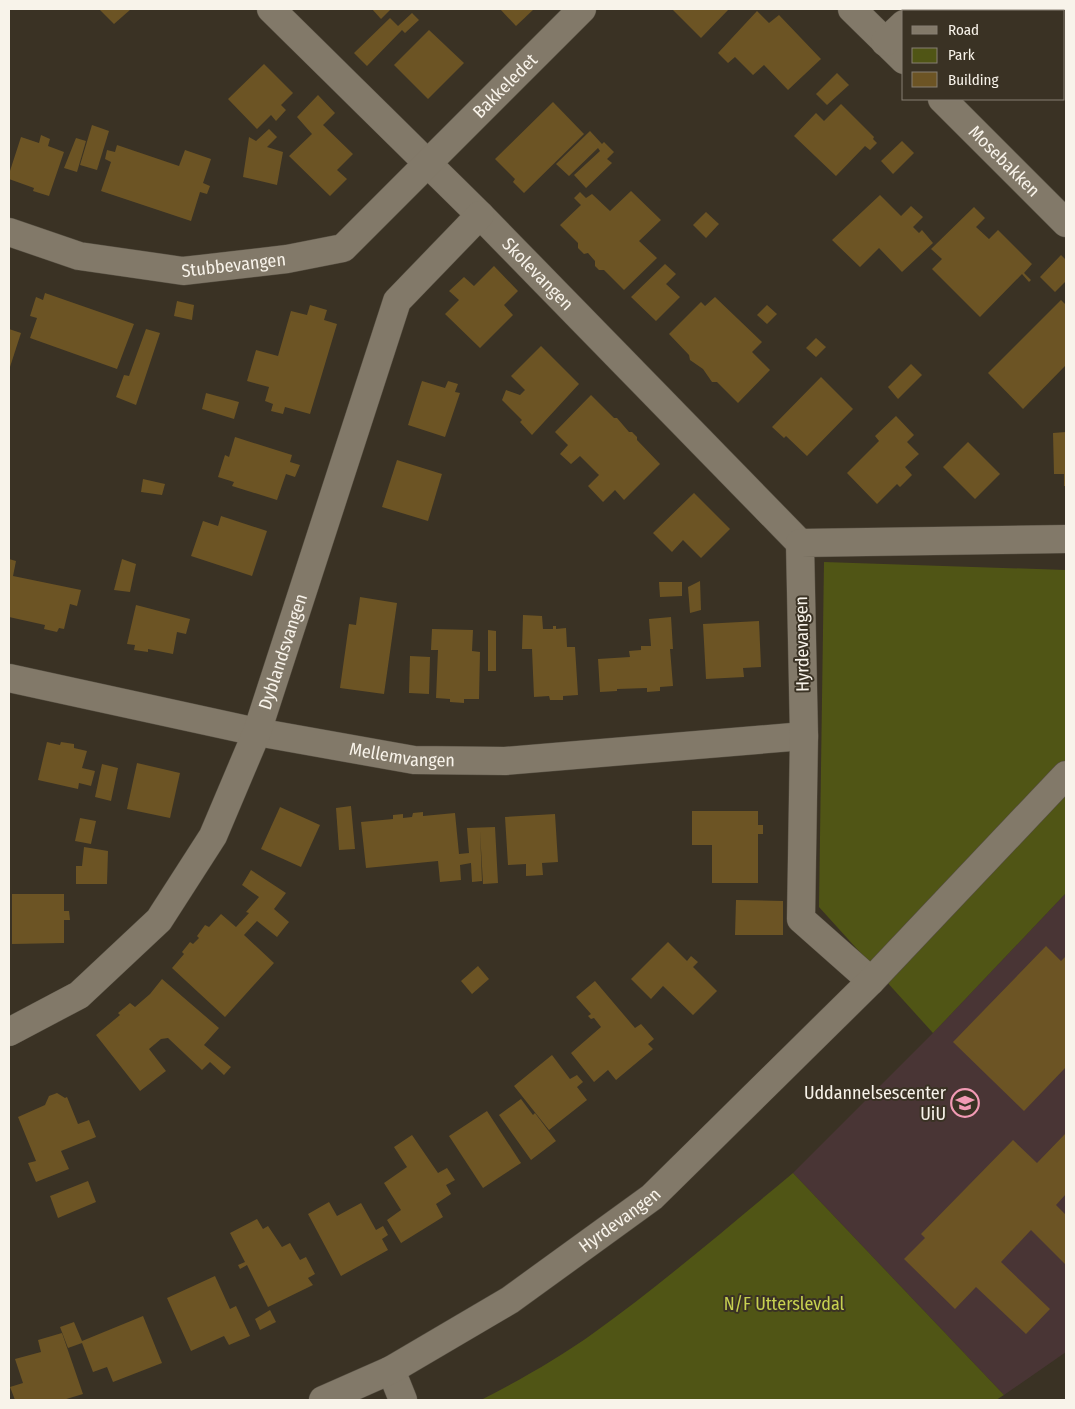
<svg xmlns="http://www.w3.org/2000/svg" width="1075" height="1409" font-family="'Fira Sans Condensed',sans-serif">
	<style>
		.education { fill: #493535 }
		.green { fill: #505515 }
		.building { fill: #6c5424 }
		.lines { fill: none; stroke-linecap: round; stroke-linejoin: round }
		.minor-casing { stroke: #554e41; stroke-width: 29 }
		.minor { stroke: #827969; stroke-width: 28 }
		.labels { text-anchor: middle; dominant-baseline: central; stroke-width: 4; stroke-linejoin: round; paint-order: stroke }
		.street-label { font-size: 18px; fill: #f8f3ea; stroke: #3a3224 }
		.poi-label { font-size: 18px; fill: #f8f3ea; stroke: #3a3224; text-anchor: end }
		.park-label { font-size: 18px; fill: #c7d150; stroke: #3a3224 }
	</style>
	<rect width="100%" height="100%" fill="#3a3224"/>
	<polygon class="education" points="1066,893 1066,1352 1004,1395 793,1173 933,1033"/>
	<g class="green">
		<polygon points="824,562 1066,570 1066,893 933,1033 819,907"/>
		<path d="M793,1173L1004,1395L996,1400H481C520,1380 559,1358 595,1332C663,1283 728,1227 793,1173Z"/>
	</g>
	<g class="building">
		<polygon points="99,9 131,9 114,24"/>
		<polygon points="372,9 391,9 381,19"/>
		<polygon points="500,9 534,9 516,26"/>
		<polygon points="672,9 729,9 701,38"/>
		<polygon points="998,9 1031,9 1033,11 995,11"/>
		<polygon points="757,11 769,23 779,15 821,59 788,90 764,65 753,75 735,57 728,63 718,53"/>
		<polygon points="412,13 419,20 405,33 402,30 367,66 354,53 390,18 398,26"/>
		<polygon points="429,30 464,63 428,99 394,65"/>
		<polygon points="264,64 293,93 281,105 286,110 276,121 271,115 257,129 228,99"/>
		<polygon points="837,73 849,85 827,105 816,94"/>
		<polygon points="318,95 335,113 323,125 353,154 337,170 347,179 330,196 289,156 312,134 297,117"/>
		<polygon points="553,102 584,134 524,193 513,182 515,179 495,159"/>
		<polygon points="841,104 874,137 873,139 877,143 870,150 865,146 836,176 794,136 816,113 824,121"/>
		<polygon points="92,125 109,131 97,170 80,165"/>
		<polygon points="269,129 277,137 267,147 283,152 277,185 243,177 249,137 256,141"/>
		<polygon points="590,131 602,144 604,142 614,152 607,159 612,163 586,188 574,175 600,151 598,148 569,176 556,164"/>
		<polygon points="41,135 50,139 48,146 64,152 49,196 33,191 34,188 9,179 9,174 21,137 39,143"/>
		<polygon points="76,138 86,141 77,172 64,168"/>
		<polygon points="902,141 914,153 893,174 881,161"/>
		<polygon points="117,145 179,166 185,150 211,159 203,183 210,186 207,194 200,192 191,221 101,191 111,162 105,159 107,150 115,152"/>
		<polygon points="631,191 661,220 639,241 657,258 624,290 604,270 599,270 595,266 595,261 588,253 584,254 578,248 578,243 560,225 581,205 574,198 580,192 586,198 592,194 610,211"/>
		<polygon points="880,195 901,216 911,206 923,217 913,227 919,233 922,230 933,243 902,272 879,248 860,267 832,240"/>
		<polygon points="974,207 985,218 976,227 989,239 998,230 1032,264 1024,273 1031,280 1029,282 1022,274 980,317 932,269 942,259 931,249"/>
		<polygon points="706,212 719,224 706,238 693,225"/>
		<polygon points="1061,255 1066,260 1066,281 1055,292 1040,277"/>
		<polygon points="665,264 676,274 666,284 680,297 656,321 631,297"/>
		<polygon points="494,266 518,291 504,305 513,315 480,348 445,314 459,300 449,291 464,277 474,286"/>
		<polygon points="45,293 134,324 117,369 30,338 37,318 30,316 36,297 43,300"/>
		<polygon points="715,297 762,342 752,352 770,370 738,403 717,382 712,382 703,369 690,360 689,355 669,334 701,302 705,306"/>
		<polygon points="1061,300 1066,305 1066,365 1023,409 988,373"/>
		<polygon points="177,301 194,305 192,320 174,316"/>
		<polygon points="310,305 327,310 324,320 337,324 310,414 285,407 283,414 271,411 273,404 265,401 269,387 247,381 256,350 278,356 291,311 307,315"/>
		<polygon points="767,305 777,314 767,324 757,315"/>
		<polygon points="9,329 21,333 9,370"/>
		<polygon points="146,329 160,333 136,405 116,397 124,375 129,376"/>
		<polygon points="816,338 826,347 816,357 806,348"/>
		<polygon points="541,346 579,384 532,435 520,422 522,420 502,400 506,390 520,395 525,390 511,376"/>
		<polygon points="911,364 922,375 898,399 888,387"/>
		<polygon points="821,377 853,409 807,456 786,436 784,438 772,427"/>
		<polygon points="422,381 445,388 448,381 458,384 455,392 460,393 445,437 408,425"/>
		<polygon points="206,393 239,402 234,419 202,409"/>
		<polygon points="591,395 614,418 617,418 629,432 632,432 637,437 637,440 660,464 624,500 615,490 603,502 588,486 599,475 580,456 571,464 560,454 568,445 555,432"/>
		<polygon points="896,416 914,435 907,442 919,454 905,467 912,475 900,487 897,484 877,504 847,473 879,441 875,436"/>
		<polygon points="1066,432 1066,486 1064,486 1064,474 1054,474 1053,433"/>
		<polygon points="235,437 292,455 290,462 300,465 295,477 286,474 277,500 232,486 234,482 218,477 225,455 229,457"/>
		<polygon points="968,442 1000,474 975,499 943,467"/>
		<polygon points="397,460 442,474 428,521 382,507"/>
		<polygon points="143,479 165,484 162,495 141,492"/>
		<polygon points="694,493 730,529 701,558 683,540 672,552 653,533"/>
		<polygon points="221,516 267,531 252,576 191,556 203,521 218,526"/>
		<polygon points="9,559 16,561 13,576 81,590 77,606 70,604 64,629 59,628 57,632 44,629 45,625 9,617"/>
		<polygon points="122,559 136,564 130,592 114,590"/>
		<polygon points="700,581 701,610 690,613 688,587"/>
		<polygon points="659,582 682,582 682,596 660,597"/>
		<polygon points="360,597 397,603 384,694 340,688 349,624 356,625"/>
		<polygon points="136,605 190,619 186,634 177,632 173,654 148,649 148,652 134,650 135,645 127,644"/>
		<polygon points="523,615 542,616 543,629 553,629 553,626 556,626 556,629 566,628 567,647 575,647 578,695 563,696 563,700 550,700 549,696 534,697 532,649 522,649"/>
		<polygon points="671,617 673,649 670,649 673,686 660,687 660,691 647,692 647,688 617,689 617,691 600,692 598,659 630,657 629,651 641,650 641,646 651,646 649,619"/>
		<polygon points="759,621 761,667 743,668 744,677 706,679 703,624"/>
		<polygon points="432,629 473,630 472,651 480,652 479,699 464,699 464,703 450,702 450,699 436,698 438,650 431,650"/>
		<polygon points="488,630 496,631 496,671 488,671"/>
		<polygon points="410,656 430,657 429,694 409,693"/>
		<polygon points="47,742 60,745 61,742 74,744 74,748 87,751 82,768 95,771 91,786 79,783 78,789 38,780"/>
		<polygon points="137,763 180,773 170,818 127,809"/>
		<polygon points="102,764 118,768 111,801 95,797"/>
		<polygon points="351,806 355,849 339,850 336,808"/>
		<polygon points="280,807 320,825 301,867 261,849"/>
		<polygon points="692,811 758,811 758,825 763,825 763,834 758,834 758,883 712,883 712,845 692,845"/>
		<polygon points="423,812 423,816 455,813 459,854 469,853 467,828 495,827 498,883 483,884 480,831 482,881 472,882 471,863 460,865 461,880 440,882 438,861 366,868 361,822 393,819 393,815 403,814 403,818 412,817 413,813"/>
		<polygon points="555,814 558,862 542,863 543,875 526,876 526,864 508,865 505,817"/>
		<polygon points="80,818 96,821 91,844 75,841"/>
		<polygon points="84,847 108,851 107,884 76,884 76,866 82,866"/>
		<polygon points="251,870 286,893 274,909 289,922 277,937 257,921 244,935 274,963 225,1017 172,968 184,954 182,952 190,942 193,944 199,938 197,936 205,925 209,927 221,914 236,927 249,913 246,912 259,897 242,885"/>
		<polygon points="12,894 64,894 64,911 69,911 70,920 64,920 64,943 12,944"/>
		<polygon points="736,900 783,901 783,935 735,935"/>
		<polygon points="668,942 687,961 691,956 698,962 693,967 717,991 693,1015 663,986 651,999 631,979"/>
		<polygon points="1046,946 1061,961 1066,956 1066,1067 1024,1111 953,1042"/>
		<polygon points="478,966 489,979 472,994 461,981"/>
		<polygon points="162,979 219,1028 204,1045 231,1067 224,1075 210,1062 202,1070 168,1038 161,1039 149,1049 166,1071 140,1091 96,1035 120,1015 118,1013 130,1003 135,1007 150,994"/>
		<polygon points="595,981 635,1028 641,1024 654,1039 648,1044 653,1049 616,1080 608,1070 594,1082 571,1053 601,1027 594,1018 591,1019 588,1016 591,1014 576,997"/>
		<polygon points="552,1055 570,1079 577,1075 583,1082 577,1087 587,1100 549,1130 514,1086"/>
		<polygon points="57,1093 65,1098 67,1097 78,1124 89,1120 96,1137 61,1151 69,1169 36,1182 28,1163 36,1161 18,1117 45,1105 49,1096"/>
		<polygon points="521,1099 533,1115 535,1113 556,1141 531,1160 499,1115"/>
		<polygon points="487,1111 521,1163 483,1188 449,1136"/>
		<polygon points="1066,1133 1066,1194 1056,1205 1066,1215 1066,1265 1031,1230 1001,1262 1050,1309 1026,1334 976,1287 955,1309 904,1259 925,1238 921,1234 1013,1140 1037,1163"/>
		<polygon points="412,1135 438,1173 447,1168 455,1180 446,1185 451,1194 436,1204 443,1217 401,1243 387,1220 401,1210 384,1183 407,1167 394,1147"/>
		<polygon points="88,1181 96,1202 58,1218 50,1196"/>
		<polygon points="329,1202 337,1216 361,1203 376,1230 383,1226 388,1235 382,1239 388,1250 341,1276 308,1214"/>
		<polygon points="257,1219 263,1229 268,1226 282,1247 290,1243 300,1260 306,1257 315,1274 308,1278 313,1285 268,1307 247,1265 240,1269 238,1265 245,1262 230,1233"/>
		<polygon points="215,1276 230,1309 236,1306 250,1336 229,1345 224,1336 191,1351 167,1298"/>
		<polygon points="270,1310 276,1322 260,1330 255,1319"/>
		<polygon points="143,1316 162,1363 113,1382 107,1367 93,1372 82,1343 68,1348 60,1327 74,1322 82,1341"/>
		<polygon points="62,1333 83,1394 63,1400 15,1400 10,1387 23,1383 15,1359 41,1352 38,1340"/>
	</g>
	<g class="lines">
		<defs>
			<g id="minor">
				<path id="s1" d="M271,9L480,215L800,543"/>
				<polyline points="852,9 904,60"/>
				<polyline points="885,42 904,24"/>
				<path id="s2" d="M942,99L1066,223"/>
				<path id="s3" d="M9,232L79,256L183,271L287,259L343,248L582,9"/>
				<path id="s4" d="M9,678L257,732L414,760L505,761L804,736"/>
				<polyline points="871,981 801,919 804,736 800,543 1066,539"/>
				<path id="s5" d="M9,1032L79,995L159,920L213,836L257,732L397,301L480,215"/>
				<polyline points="391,1370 403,1400"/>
				<path id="s6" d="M323,1400L391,1370L510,1300L652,1197L871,981L1066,775"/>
			</g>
		</defs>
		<use href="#minor" class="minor-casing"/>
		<use href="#minor" class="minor"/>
	</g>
	<defs>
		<symbol id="school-ring" viewBox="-11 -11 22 22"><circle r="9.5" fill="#3a3224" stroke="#f19ab4" stroke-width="1.5"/><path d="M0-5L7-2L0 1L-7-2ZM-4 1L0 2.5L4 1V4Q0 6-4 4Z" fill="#f19ab4"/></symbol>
	</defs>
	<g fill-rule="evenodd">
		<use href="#school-ring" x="949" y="1087" width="32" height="32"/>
	</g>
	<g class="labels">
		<g class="street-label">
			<text stroke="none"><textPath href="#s3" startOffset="570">Bakkeledet</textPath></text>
			<text stroke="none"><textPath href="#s2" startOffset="88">Mosebakken</textPath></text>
			<text stroke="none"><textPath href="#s3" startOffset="230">Stubbevangen</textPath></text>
			<text stroke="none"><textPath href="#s1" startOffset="376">Skolevangen</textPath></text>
			<text transform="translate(802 644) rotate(-91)">Hyrdevangen</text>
			<text stroke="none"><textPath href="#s5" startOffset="486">Dyblandsvangen</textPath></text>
			<text stroke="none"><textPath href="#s4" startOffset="401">Mellemvangen</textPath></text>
			<text stroke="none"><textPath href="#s6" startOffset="348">Hyrdevangen</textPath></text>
		</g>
		<g class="poi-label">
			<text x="946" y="1093">Uddannelsescenter<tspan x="946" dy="21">UiU</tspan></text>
		</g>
		<g class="park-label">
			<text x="784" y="1304">N/F Utterslevdal</text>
		</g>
	</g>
	<rect width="1075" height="1409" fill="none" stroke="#f8f3ea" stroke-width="20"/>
	<rect x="902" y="10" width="162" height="90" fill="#3a3224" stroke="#867f73"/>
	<rect x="912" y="26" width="25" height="8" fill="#827969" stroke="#867f73"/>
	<text x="948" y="35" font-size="15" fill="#f8f3ea">Road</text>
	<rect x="912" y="48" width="25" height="15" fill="#505515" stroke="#867f73"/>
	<text x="948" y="60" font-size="15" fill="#f8f3ea">Park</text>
	<rect x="912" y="72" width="25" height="15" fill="#6c5424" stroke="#867f73"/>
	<text x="948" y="85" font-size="15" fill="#f8f3ea">Building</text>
</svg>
